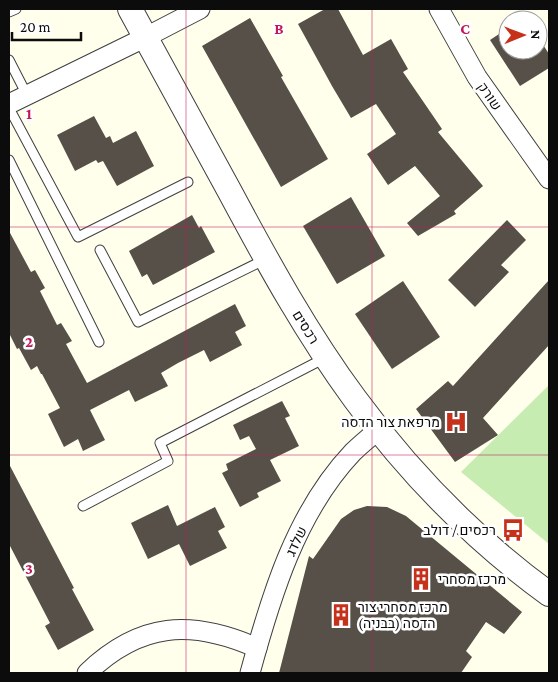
<svg xmlns="http://www.w3.org/2000/svg" width="558" height="682" font-family="'Crimson Pro',Heebo,serif">
	<style>
		.green { fill: #c6ecb2 }
		.building { fill: #565048 }
		.lines { fill: none; stroke-linecap: round; stroke-linejoin: round }
		.service-casing { stroke: #3f3f3f; stroke-width: 11 }
		.minor-casing { stroke: #3f3f3f; stroke-width: 21 }
		.tertiary-casing { stroke: #3f3f3f; stroke-width: 26 }
		.service { stroke: #fff; stroke-width: 9 }
		.minor { stroke: #fff; stroke-width: 19 }
		.tertiary { stroke: #fff; stroke-width: 24 }
		.grid { fill: none; stroke: #c2185b; stroke-width: 1; stroke-opacity: 0.55 }
		.labels { text-anchor: middle; dominant-baseline: central; stroke-width: 5; stroke-linejoin: round; paint-order: stroke }
		.street-label { font-size: 14px; fill: #0c0c0c; stroke: #fff }
		.poi-label { font-size: 14px; fill: #0c0c0c; stroke: #fff; text-anchor: end }
		.grid-label { font-size: 16px; text-anchor: middle; font-weight: bold; fill: #c2185b; stroke: #fff; stroke-width: 5; stroke-linejoin: round; paint-order: stroke }
	</style>
	<rect width="100%" height="100%" fill="#ffffec"/>
	<polygon class="green" points="549,385 549,544 461,472"/>
	<g class="building">
		<polygon points="325,9 338,9 363,55 391,39 408,69 403,72 442,129 438,132 483,186 454,211 456,214 418,236 407,223 440,196 415,166 388,185 367,154 396,134 376,104 351,118 332,86 298,24"/>
		<polygon points="250,18 283,76 281,77 328,159 281,187 202,46"/>
		<polygon points="508,28 508,50 538,50 538,37 549,54 549,68 520,86 490,40"/>
		<polygon points="94,116 106,138 110,136 113,143 136,131 154,166 117,186 103,161 98,163 96,160 75,171 57,135"/>
		<polygon points="351,197 385,256 337,284 303,226"/>
		<polygon points="192,215 199,228 201,226 215,252 153,285 147,274 142,277 129,251"/>
		<polygon points="507,220 526,240 501,265 509,272 475,307 448,280"/>
		<polygon points="9,231 31,272 35,270 45,288 40,291 57,325 61,323 72,341 66,344 87,383 235,304 246,326 235,332 242,345 210,362 204,350 178,363 161,373 168,386 135,402 129,390 90,410 105,440 83,451 78,439 64,447 48,414 60,408 42,374 41,374 37,366 31,370 19,348 17,349 9,333"/>
		<polygon points="549,280 549,345 483,418 498,435 455,462 416,409 448,381 453,386"/>
		<polygon points="403,281 440,337 392,369 355,314"/>
		<polygon points="282,401 290,416 285,418 299,446 270,460 281,481 257,493 259,497 240,507 222,473 228,470 226,464 256,449 249,436 240,440 233,425"/>
		<polygon points="9,464 74,588 72,589 94,630 58,650 45,626 50,623 9,544"/>
		<polygon points="168,505 177,526 215,507 225,527 218,531 227,548 190,566 179,544 148,559 131,523"/>
		<polygon points="367,506 387,507 406,516 522,612 504,634 486,622 466,651 472,657 461,673 279,673 309,556 313,559 341,519 354,510"/>
	</g>
	<g class="lines">
		<defs>
			<g id="service">
				<polyline points="9,12 16,9"/>
				<polyline points="9,60 27,95"/>
				<polyline points="9,108 78,237 188,182"/>
				<polyline points="9,160 99,342"/>
				<polyline points="100,250 138,322 266,259"/>
				<polyline points="83,506 168,461 160,443 325,358"/>
			</g>
			<g id="minor">
				<polyline points="439,9 477,77 549,179"/>
				<polyline points="9,104 146,37 200,9"/>
				<path d="M87,673C140,622 191,619 257,648"/>
				<path d="M250,673C271,596 296,512 353,452C361,444 370,437 379,429"/>
			</g>
			<path id="tertiary" d="M130,9C163,70 197,131 230,192C268,263 307,334 355,399C410,474 475,540 549,594"/>
		</defs>
		<use href="#service" class="service-casing"/>
		<use href="#minor" class="minor-casing"/>
		<use href="#tertiary" class="tertiary-casing"/>
		<use href="#service" class="service"/>
		<use href="#minor" class="minor"/>
		<use href="#tertiary" class="tertiary"/>
	</g>
	<path class="grid" d="M186,9V673M372,9V673M9,227H549M9,455H549"/>
	<defs>
		<symbol id="hospital-bare" viewBox="-9 -9 18 18"><path d="M-5-5h3v3.5h4V-5h3V5h-3V1.5h-4V5h-3Z" fill="#c6311b" stroke="#fff" stroke-width="2.5" paint-order="stroke"/></symbol>
		<symbol id="bus-bare" viewBox="-9 -9 18 18"><path d="M-5-6H5V4H4V6H2V4H-2V6H-4V4H-5ZM-3.5-4V0h7V-4ZM-3.5 1.2v1.5H-2V1.2ZM2 1.2v1.5H3.5V1.2Z" fill="#c6311b" stroke="#fff" stroke-width="2.5" paint-order="stroke"/></symbol>
		<symbol id="building-bare" viewBox="-9 -9 18 18"><path d="M-4-6H4V6H1V3H-1V6H-4ZM-2.5-4.3h1.7v1.8h-1.7ZM.8-4.3h1.7v1.8H.8ZM-2.5-1h1.7V.8h-1.7ZM.8-1h1.7V.8H.8Z" fill="#c6311b" stroke="#fff" stroke-width="2.5" paint-order="stroke"/></symbol>
	</defs>
	<g fill-rule="evenodd">
		<use href="#hospital-bare" x="440" y="406" width="32" height="32"/>
		<use href="#bus-bare" x="497" y="514" width="32" height="32"/>
		<use href="#building-bare" x="405" y="563" width="32" height="32"/>
		<use href="#building-bare" x="325" y="599" width="32" height="32"/>
	</g>
	<g class="labels">
		<g class="street-label">
			<text transform="translate(490 96) rotate(55)">שורק</text>
			<text transform="translate(306 327) rotate(58)">רכסים</text>
			<text transform="translate(296 541) rotate(-65)">שלדג</text>
		</g>
		<g class="poi-label">
			<text x="440" y="422">מרפאת צור הדסה</text>
			<text x="496" y="530">רכסים / דולב</text>
			<text x="438" y="579" text-anchor="start">מרכז מסחרי</text>
			<text x="358" y="607" text-anchor="start">מרכז מסחרי צור<tspan x="358" dy="16">הדסה (בבניה)</tspan></text>
		</g>
	</g>
	<g class="grid-label">
		<text x="279" y="34">B</text>
		<text x="465" y="34">C</text>
		<text x="29" y="119">1</text>
		<text x="29" y="347">2</text>
		<text x="29" y="574">3</text>
	</g>
	<rect width="558" height="682" fill="none" stroke="#0c0c0c" stroke-width="20"/>
	<g transform="translate(523 35) rotate(89)"><circle r="24" fill="#ffffff" stroke="#9e9e9e"/>
	<path d="M0-4L9 19L0 12L-9 19Z" fill="#c6311b"/>
	<text y="-8" font-size="14" font-weight="bold" text-anchor="middle" fill="#0c0c0c">N</text>
	</g>
	<path d="M12 32v8h69v-8" fill="none" stroke="#0c0c0c" stroke-width="2.5"/>
	<text x="20" y="32" font-size="15" fill="#0c0c0c" stroke="#ffffff" stroke-width="4" paint-order="stroke">20 m</text>
</svg>
